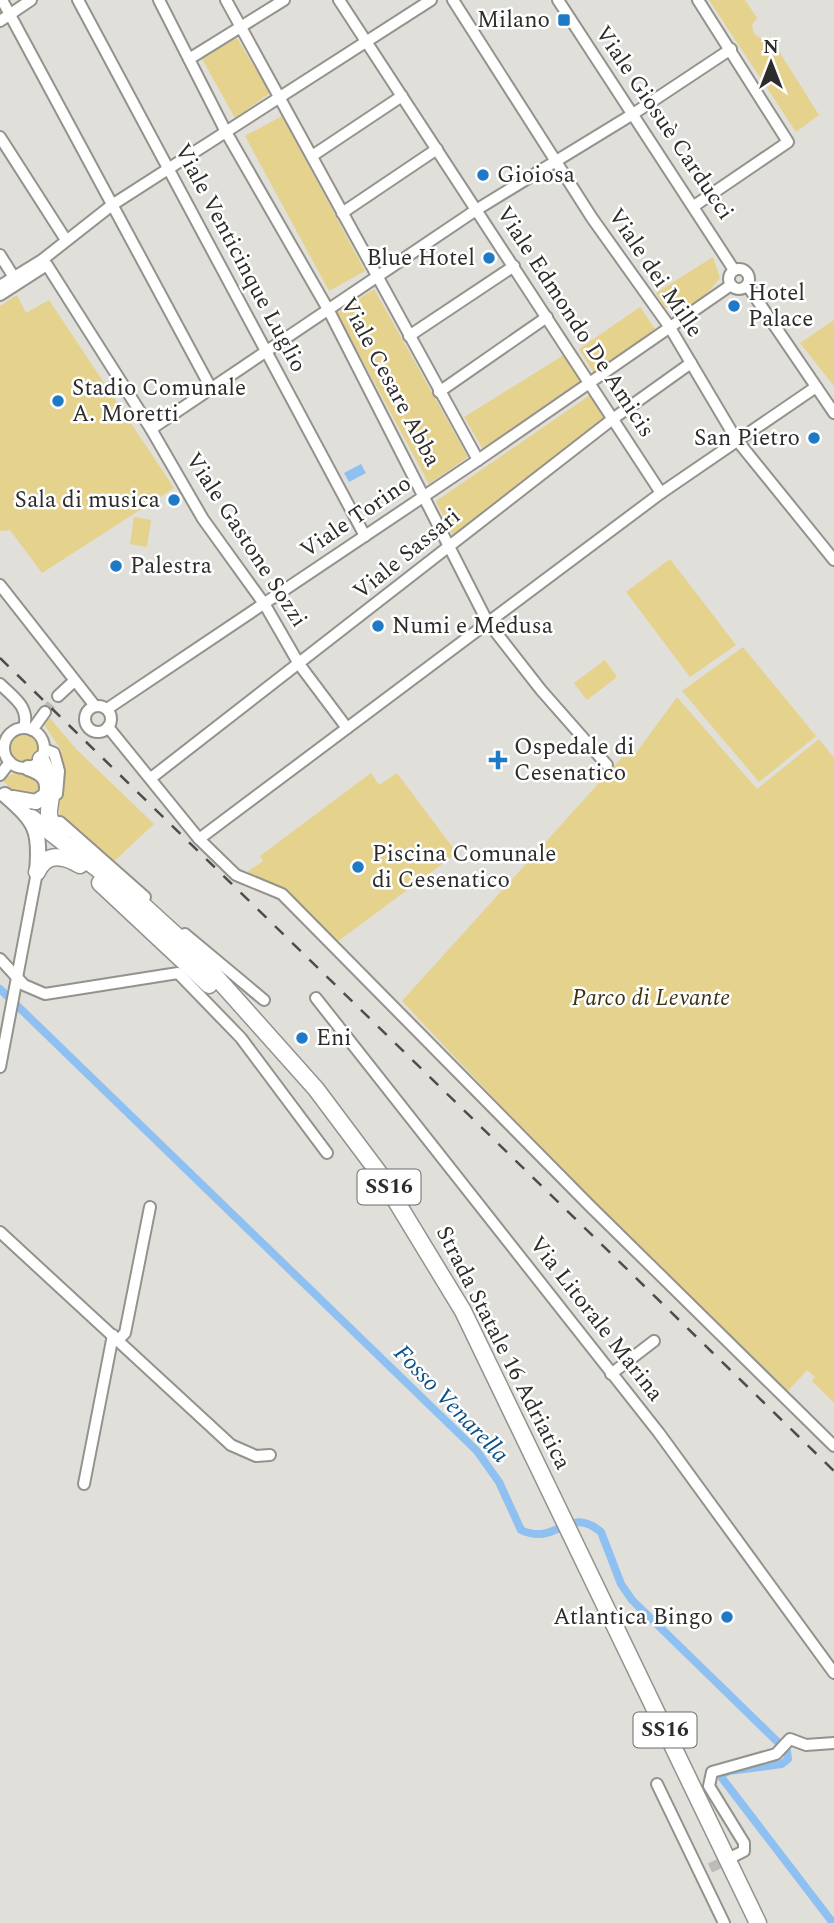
<svg xmlns="http://www.w3.org/2000/svg" width="834" height="1923" font-family="Spectral,serif">
	<style>
		.green { fill: #e5d28d }
		.water { fill: #8fc0f2 }
		.lines { fill: none; stroke-linecap: round; stroke-linejoin: round }
		.canal { stroke: #8fc0f2; stroke-width: 8 }
		.minor-tunnel { stroke: #bdbbb6; stroke-width: 10; stroke-dasharray: 10 5; stroke-linecap: butt }
		.minor-casing { stroke: #93928c; stroke-width: 14 }
		.major-casing { stroke: #93928c; stroke-width: 18 }
		.highway-casing { stroke: #93928c; stroke-width: 19 }
		.minor { stroke: #fff; stroke-width: 10 }
		.major { stroke: #fff; stroke-width: 14 }
		.highway { stroke: #fff; stroke-width: 16 }
		.rail { stroke: #4d4c4a; stroke-width: 2.5; stroke-dasharray: 12 12; stroke-linecap: butt }
		.poi-dot { fill: #1e7ac6; stroke: #fff; stroke-width: 2.5 }
		.labels { text-anchor: middle; dominant-baseline: central; stroke-width: 5; stroke-linejoin: round; paint-order: stroke }
		.shield { fill: #fff; stroke: #6b6b6a; stroke-width: 2 }
		.shield-label { font-size: 21px; font-weight: bold; fill: #2c2c2a }
		.poi-label { font-size: 23px; fill: #2c2c2a; stroke: #fff; text-anchor: start }
		.street-label { font-size: 23px; fill: #2c2c2a; stroke: #fff }
		.park-label { font-size: 23px; font-style: italic; fill: #3c320b; stroke: #fff }
		.water-label { font-size: 24px; font-style: italic; fill: #095088; stroke: #fff }
	</style>
	<rect width="100%" height="100%" fill="#e1dfd9"/>
	<g class="green">
		<polygon points="709,0 745,0 757,18 752,25 754,34 762,39 770,37 819,115 796,132"/>
		<polygon points="237,38 270,93 235,118 201,57"/>
		<polygon points="282,116 365,271 329,291 245,136"/>
		<polygon points="713,257 720,278 705,296 682,310 665,308 656,293"/>
		<polygon points="374,289 468,457 429,484 337,313"/>
		<polygon points="17,295 26,313 49,300 174,488 42,573 10,530 0,531 0,306"/>
		<polygon points="640,307 655,329 594,373 579,349"/>
		<polygon points="834,320 834,386 800,343"/>
		<polygon points="567,353 583,379 483,449 464,417"/>
		<polygon points="593,393 610,417 454,538 436,501"/>
		<polygon points="134,517 151,520 147,547 130,544"/>
		<polygon points="670,559 736,645 690,677 626,592"/>
		<polygon points="743,647 816,736 759,782 682,691"/>
		<polygon points="605,660 617,677 587,700 574,683"/>
		<path d="M677,697L757,789L819,739L834,758V1403L812,1381L815,1377L807,1370L788,1391C654,1266 527,1135 402,1001L626,753H636Z"/>
		<path d="M48,716L76,749L154,824L112,863C100,853 63,828 60,814C56,793 66,774 60,754L62,751L43,723Z"/>
		<circle cx="25" cy="748" r="16"/>
		<polygon points="16,772 34,773 43,779 38,797 18,795 2,780"/>
		<polygon points="371,773 379,785 397,773 457,853 337,942 288,894 247,872 263,861 260,856"/>
	</g>
	<polygon class="water" points="361,464 366,473 349,482 344,473"/>
	<g class="lines">
		<path class="canal" d="M0,989L477,1451L499,1482L521,1530C557,1547 568,1504 601,1532L621,1584L632,1600L787,1751L788,1759L782,1764L729,1771L722,1774V1778L833,1923"/>
		<g class="minor-tunnel">
			<polyline points="45,712 58,696"/>
			<polyline points="710,1868 733,1857"/>
		</g>
		<defs>
			<g id="minor">
				<polyline points="2,0 212,390"/>
				<polyline points="78,0 365,536"/>
				<polyline points="159,0 226,132 329,311 487,621 541,690 607,765"/>
				<polyline points="226,0 478,460"/>
				<polyline points="339,0 661,493"/>
				<polyline points="453,0 592,218 669,326 736,439 834,560"/>
				<polyline points="558,0 734,270"/>
				<polyline points="0,21 31,0"/>
				<polyline points="189,59 284,0"/>
				<polyline points="0,137 66,240"/>
				<polyline points="312,156 402,96"/>
				<polyline points="694,206 788,142 698,0"/>
				<polyline points="342,213 437,149"/>
				<polyline points="0,255 17,282"/>
				<polyline points="47,265 151,429 203,519 265,605 299,664 347,728"/>
				<circle cx="739" cy="279" r="10"/>
				<polyline points="747,285 834,413"/>
				<polyline points="0,286 42,260 112,205 431,0"/>
				<polyline points="0,295 42,268"/>
				<polyline points="409,336 514,266"/>
				<polyline points="439,392 547,317"/>
				<polyline points="151,429 476,210 633,114 731,49"/>
				<polyline points="0,585 95,706"/>
				<path d="M0,684C14,698 30,707 24,728"/>
				<polyline points="58,696 72,683"/>
				<circle cx="98" cy="719" r="13"/>
				<polyline points="107,709 478,460 731,285"/>
				<polyline points="108,727 199,839 236,875 282,894 590,1206 834,1446"/>
				<circle cx="24" cy="748" r="20"/>
				<polyline points="32,730 45,712"/>
				<polyline points="44,749 54,753 59,771 57,794"/>
				<polyline points="0,775 10,762"/>
				<polyline points="151,778 614,418 691,363"/>
				<polyline points="60,822 145,897"/>
				<polyline points="199,839 661,493 816,387"/>
				<polyline points="185,934 264,1000"/>
				<polyline points="0,959 24,985 45,994 178,973 241,1038 327,1153"/>
				<polyline points="316,998 659,1433 834,1673"/>
				<polyline points="0,1067 37,872"/>
				<polyline points="0,1232 231,1445 256,1456 270,1455"/>
				<polyline points="118,1340 125,1333 150,1207"/>
				<polyline points="611,1374 654,1341"/>
				<polyline points="84,1484 113,1335"/>
				<polyline points="657,1784 724,1923"/>
				<polyline points="734,1856 744,1851 744,1843 709,1786 712,1772 776,1754 790,1739 806,1745 834,1743"/>
			</g>
			<g id="major">
				<path d="M5,795C36,822 41,830 37,872"/>
				<path d="M13,798L36,802L46,795C50,778 42,773 28,768"/>
			</g>
			<g id="highway">
				<path d="M41,759C44,768 50,776 51,786C53,810 40,812 61,834"/>
				<polyline points="32,818 135,898 192,950 316,1089 379,1173 463,1311 758,1923"/>
				<path d="M37,872C46,852 63,855 80,865"/>
				<polyline points="100,883 209,985"/>
			</g>
		</defs>
		<use href="#minor" class="minor-casing"/>
		<use href="#major" class="major-casing"/>
		<use href="#highway" class="highway-casing"/>
		<use href="#minor" class="minor"/>
		<use href="#major" class="major"/>
		<use href="#highway" class="highway"/>
		<polyline class="rail" points="0,658 834,1471"/>
	</g>
	<g class="poi-dot">
		<rect x="557" y="13" width="14" height="14" rx="3.5"/>
		<circle cx="483" cy="175" r="7"/>
		<circle cx="489" cy="258" r="7"/>
		<circle cx="734" cy="306" r="7"/>
		<circle cx="58" cy="401" r="7"/>
		<circle cx="814" cy="438" r="7"/>
		<circle cx="174" cy="500" r="7"/>
		<circle cx="116" cy="566" r="7"/>
		<circle cx="378" cy="626" r="7"/>
		<path d="M494.5 749.5h7v7h7v7h-7v7h-7v-7h-7v-7h7z"/>
		<circle cx="358" cy="867" r="7"/>
		<circle cx="302" cy="1038" r="7"/>
		<circle cx="727" cy="1617" r="7"/>
	</g>
	<g class="labels">
		<g class="shield">
			<rect x="357.5" y="1169.5" width="63" height="35" rx="5"/>
			<rect x="633.5" y="1712.5" width="63" height="35" rx="5"/>
		</g>
		<g class="shield-label">
			<text x="389" y="1187">SS16</text>
			<text x="665" y="1730">SS16</text>
		</g>
		<g class="poi-label">
			<text x="550" y="20" text-anchor="end">Milano</text>
			<text x="497" y="175">Gioiosa</text>
			<text x="475" y="258" text-anchor="end">Blue Hotel</text>
			<text x="748" y="293">Hotel<tspan x="748" dy="26">Palace</tspan></text>
			<text x="72" y="388">Stadio Comunale<tspan x="72" dy="26">A. Moretti</tspan></text>
			<text x="800" y="438" text-anchor="end">San Pietro</text>
			<text x="160" y="500" text-anchor="end">Sala di musica</text>
			<text x="130" y="566">Palestra</text>
			<text x="392" y="626">Numi e Medusa</text>
			<text x="514" y="747">Ospedale di<tspan x="514" dy="26">Cesenatico</tspan></text>
			<text x="372" y="854">Piscina Comunale<tspan x="372" dy="26">di Cesenatico</tspan></text>
			<text x="316" y="1038">Eni</text>
			<text x="713" y="1617" text-anchor="end">Atlantica Bingo</text>
		</g>
		<g class="street-label">
			<text transform="translate(664 123) rotate(56)">Viale Giosuè Carducci</text>
			<text transform="translate(240 258) rotate(62)">Viale Venticinque Luglio</text>
			<text transform="translate(655 273) rotate(56)">Viale dei Mille</text>
			<text transform="translate(575 322) rotate(57)">Viale Edmondo De Amicis</text>
			<text transform="translate(390 382) rotate(62)">Viale Cesare Abba</text>
			<text transform="translate(356 517) rotate(-34)">Viale Torino</text>
			<text transform="translate(246 540) rotate(57)">Viale Gastone Sozzi</text>
			<text transform="translate(407 554) rotate(-39)">Viale Sassari</text>
			<text transform="translate(596 1319) rotate(52)">Via Litorale Marina</text>
			<text transform="translate(503 1348) rotate(63)">Strada Statale 16 Adriatica</text>
		</g>
		<g class="park-label">
			<text x="651" y="998">Parco di Levante</text>
		</g>
		<g class="water-label">
			<text transform="translate(451 1404) rotate(46)">Fosso Venarella</text>
		</g>
	</g>
	<g transform="translate(771 63)" stroke="#ffffff" stroke-width="5" paint-order="stroke">
	<path d="M0-5L12 26L0 18L-12 26Z" fill="#2c2c2a"/>
	<text y="-10" font-size="19" font-weight="bold" text-anchor="middle" fill="#2c2c2a">N</text>
	</g>
</svg>
